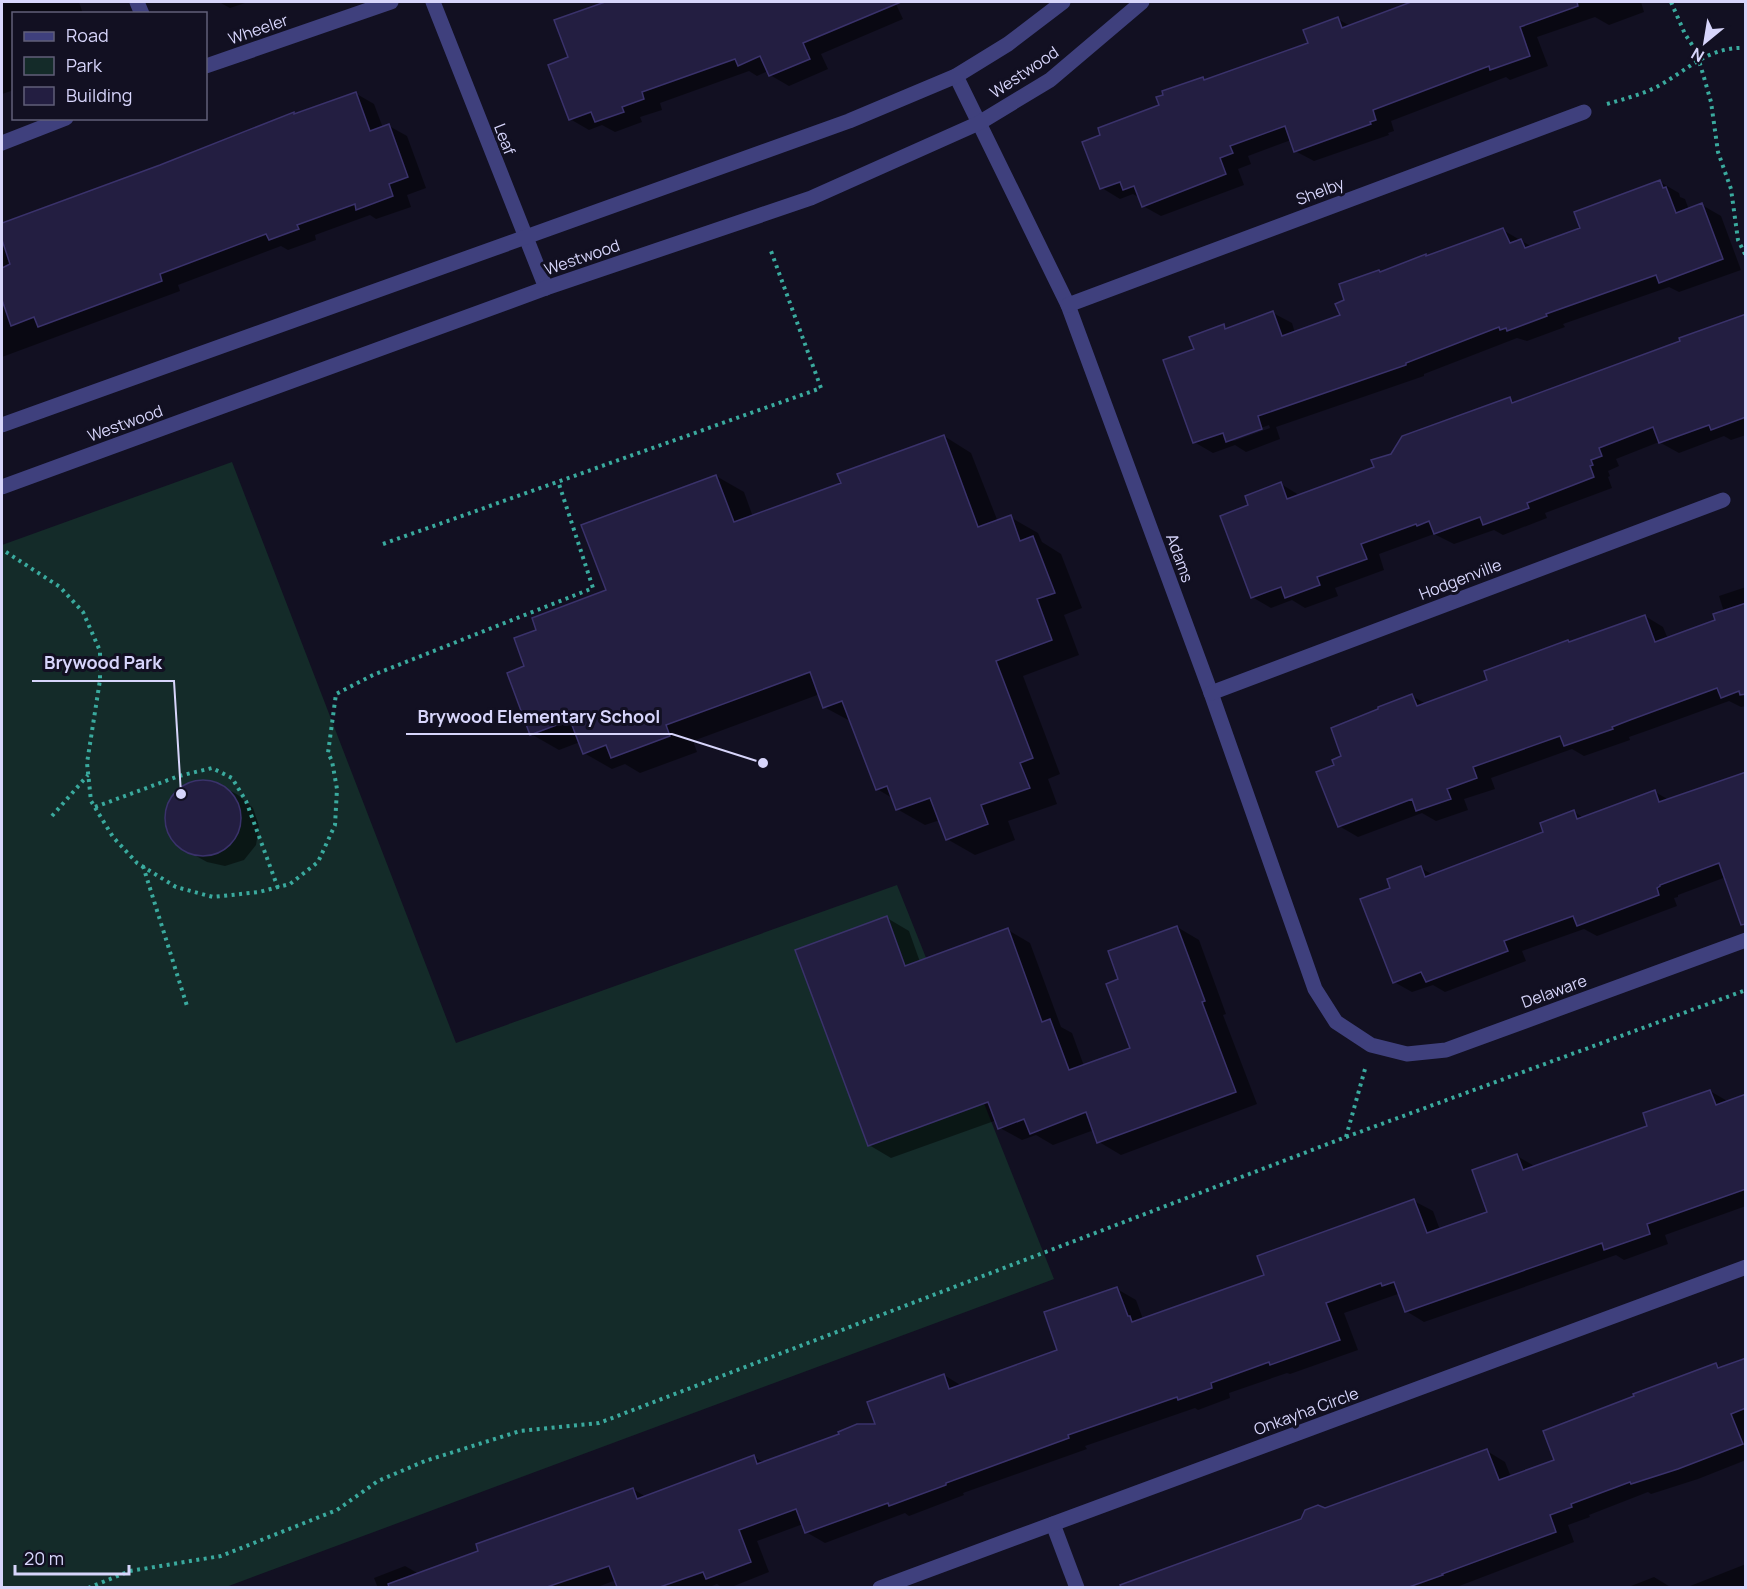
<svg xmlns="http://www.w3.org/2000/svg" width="1747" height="1589" font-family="Manrope,sans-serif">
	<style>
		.green { fill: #142b29 }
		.shadow { fill: #0007; fill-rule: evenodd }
		.building { fill: #231e41; stroke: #3a326b; stroke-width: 1.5 }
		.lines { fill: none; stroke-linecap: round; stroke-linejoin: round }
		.path { stroke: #3aaa9e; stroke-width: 4; stroke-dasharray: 3 4.5; stroke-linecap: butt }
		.minor { stroke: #3f407d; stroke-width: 15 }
		.labels { text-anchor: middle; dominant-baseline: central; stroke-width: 6; stroke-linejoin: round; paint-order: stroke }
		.street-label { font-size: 16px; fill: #d7d5fb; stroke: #121022 }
		.leader { fill: none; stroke: #d7d5fb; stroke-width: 2 }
		.callout-dot { fill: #d7d5fb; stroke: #121022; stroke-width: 2 }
		.callout-label { font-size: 18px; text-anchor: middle; font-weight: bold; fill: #d7d5fb; stroke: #121022; stroke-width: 6; stroke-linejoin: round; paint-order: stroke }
	</style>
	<rect width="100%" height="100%" fill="#121022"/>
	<polygon class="green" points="232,462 456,1043 897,885 1054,1279 226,1587 2,1587 2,545"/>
	<g class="shadow">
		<polygon points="2,2 79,2 83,14 14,14 14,90 2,94"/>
		<polygon points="219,2 248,2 230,8"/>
		<polygon points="616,2 895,2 903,19 821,54 828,69 789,86 770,75 768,71 757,76 749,71 660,103 662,110 640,117 642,122 615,132 602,125 589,130 570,119 570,58 607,5"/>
		<polygon points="1413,2 1641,2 1644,12 1609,25 1595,17 1537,37 1548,66 1510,80 1506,77 1391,121 1394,131 1388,133 1389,135 1314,161 1295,151 1291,140 1248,156 1251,164 1238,169 1244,185 1161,216 1143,206 1140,198 1133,194 1120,199 1102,188 1161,106 1203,79 1206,81 1310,44 1338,19 1350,26"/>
		<polygon points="355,93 374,104 383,128 389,126 407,136 426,188 407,195 411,207 376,219 370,215 315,235 316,240 288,250 281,246 178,285 180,291 2,357 2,225"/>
		<path d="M1660,182L1679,193L1680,197L1685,199L1689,210L1702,205L1721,216L1741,270L1679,292L1669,287L1563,324L1565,327L1527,341L1517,338L1424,374V376L1276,427L1280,439L1246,452L1235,445L1213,453L1194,442L1196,350L1224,326L1228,329L1273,313L1292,323L1295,333L1342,316L1346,301L1379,271L1382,273L1503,230L1532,247L1582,228ZM1269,425L1270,428L1234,441H1227Z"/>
		<polygon points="1746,318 1746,435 1731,440 1724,436 1679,453 1659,442 1616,459 1619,466 1608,471 1610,476 1608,477 1612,488 1545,513 1547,518 1503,535 1494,530 1454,544 1434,534 1379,554 1384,570 1335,588 1338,596 1305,608 1292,600 1271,608 1252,597 1250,506 1281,484 1299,495 1376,468 1392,455 1510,399 1516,403"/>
		<polygon points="944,436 971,453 998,522 1010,517 1038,533 1042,542 1061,554 1082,608 1064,615 1079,655 1023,676 1060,774 1048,779 1057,804 1008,821 1015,840 975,855 947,839 940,820 925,825 897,809 894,799 877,789 852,722 824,707 820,694 693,741 697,752 640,773 625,764 612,769 584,753 580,742 559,750 531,734 526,667 538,630 608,591 716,476 744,492 753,517 842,484"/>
		<polygon points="1746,587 1746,706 1741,707 1729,701 1649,730 1629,737 1630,740 1584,756 1572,749 1491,778 1495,789 1464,799 1468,810 1436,821 1422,813 1358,837 1339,826 1336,765 1343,757 1412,696 1426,704 1489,681 1570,643 1645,616 1663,627 1668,639 1717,621 1724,612 1719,596"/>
		<polygon points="1746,773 1726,877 1678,895 1678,897 1674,898 1677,906 1597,936 1584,929 1522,951 1526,961 1445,992 1433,985 1412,992 1394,982 1392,889 1421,868 1433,875 1545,833 1574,812 1584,818 1655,792 1669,800"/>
		<polygon points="200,781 219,784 238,795 253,808 259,826 256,845 244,860 225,866 207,862 187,851 172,839 166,820 169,801 182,787"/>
		<polygon points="887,918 909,931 920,962 1008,930 1030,943 1061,1027 1072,1033 1084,1066 1132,1049 1120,980 1177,927 1199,940 1226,1014 1223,1015 1257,1104 1121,1155 1099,1142 1094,1130 1053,1145 1036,1135 1022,1140 1000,1128 997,1120 891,1158 869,1145"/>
		<polygon points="1710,1091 1729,1102 1746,1096 1746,1206 1665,1235 1668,1244 1624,1260 1616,1255 1424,1322 1406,1311 1400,1295 1398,1294 1344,1313 1358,1350 1290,1374 1287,1373 1229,1393 1230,1398 1198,1410 1195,1408 1085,1446 1087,1449 963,1493 964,1495 909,1516 905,1513 825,1543 806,1532 803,1524 757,1541 769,1572 729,1588 723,1588 717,1584 707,1588 618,1588 616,1580 595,1588 378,1588 374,1578 405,1566 419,1574 480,1552 633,1489 646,1497 754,1457 764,1463 877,1425 944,1375 962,1386 1059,1351 1117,1289 1136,1300 1143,1319 1266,1276 1414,1201 1433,1211 1440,1230 1489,1213 1517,1156 1536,1167 1649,1127"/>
		<polygon points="1746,1359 1746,1460 1698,1479 1651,1494 1648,1492 1589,1515 1590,1517 1568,1525 1574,1542 1454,1588 1148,1588 1144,1577 1487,1451 1505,1462 1511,1477 1556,1461 1715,1364 1722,1368"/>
		<polygon points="1746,1564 1746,1588 1685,1588"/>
		<polygon points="1654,1577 1672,1588 1626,1588"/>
	</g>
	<g class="building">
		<polygon points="605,2 901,2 803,43 810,59 769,76 760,56 738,66 735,59 642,92 644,99 622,107 624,112 595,122 591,112 569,120 548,65 568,57 554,20"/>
		<polygon points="1411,2 1577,2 1578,6 1520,27 1530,56 1490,70 1489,66 1373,110 1376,120 1370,122 1371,124 1294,152 1285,126 1230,146 1233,153 1220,158 1226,174 1142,207 1134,186 1123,190 1120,182 1100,189 1082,142 1100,135 1098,128 1159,105 1156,97 1163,95 1162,91 1203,77 1204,80 1308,43 1303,30 1338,17 1342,28"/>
		<polygon points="356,92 370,131 389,124 408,177 389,184 393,196 356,210 355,204 297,225 299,229 269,240 266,234 160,274 162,281 38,327 34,317 11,326 2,300 2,268 10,264 2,240 2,223 160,165 294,112 294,114"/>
		<polygon points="1660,180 1663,188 1666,187 1676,213 1702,203 1723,259 1659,283 1656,275 1546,314 1547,316 1507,331 1506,328 1500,330 1499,327 1406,363 1406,365 1258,416 1262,429 1226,442 1223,433 1193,443 1163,360 1194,349 1189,337 1224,324 1225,329 1273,311 1282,336 1340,315 1335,304 1344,300 1339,284 1379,270 1380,272 1426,254 1426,256 1503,228 1510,243 1521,239 1525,248 1580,228 1574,212"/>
		<polygon points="1746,314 1746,417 1711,430 1709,425 1659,443 1653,427 1599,448 1602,456 1591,460 1593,465 1590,466 1594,477 1527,503 1529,508 1483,525 1480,517 1434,534 1429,521 1417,526 1416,524 1361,544 1367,559 1317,577 1320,585 1285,598 1281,587 1251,598 1220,516 1248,505 1245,496 1281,482 1287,499 1374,467 1371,460 1391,454 1402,436 1510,397 1512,403 1680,341 1679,338"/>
		<polygon points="944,435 978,527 1011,515 1020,541 1033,536 1055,593 1037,599 1052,640 996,661 1033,758 1020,763 1030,788 981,805 988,824 946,840 930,798 896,810 887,786 876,790 842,701 823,708 810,672 666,725 670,736 611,758 606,745 583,754 570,720 530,735 507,673 524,666 514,638 536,630 532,618 606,590 581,525 716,475 734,522 841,483 837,474"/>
		<polygon points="1746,603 1746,694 1740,695 1739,691 1721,698 1717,688 1630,720 1612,727 1613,729 1564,746 1560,736 1473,767 1477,778 1447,789 1451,799 1416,811 1412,799 1338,827 1316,772 1334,765 1332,760 1341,756 1331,728 1378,709 1378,707 1412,694 1417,706 1487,680 1484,671 1568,640 1569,642 1645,615 1655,642 1715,620 1713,614"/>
		<polygon points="1746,772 1746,924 1741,925 1719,863 1660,885 1660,886 1657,888 1659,895 1577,926 1573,916 1504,941 1508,951 1426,982 1421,972 1393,983 1360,899 1390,888 1387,879 1421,866 1425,877 1543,832 1540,823 1574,810 1577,819 1655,790 1659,802"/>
		<circle cx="203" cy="818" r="38"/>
		<polygon points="887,916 905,966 1008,928 1042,1022 1050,1019 1069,1070 1130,1048 1106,984 1118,979 1108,951 1177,926 1205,1001 1202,1002 1236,1092 1097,1143 1086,1112 1030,1134 1024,1119 998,1129 988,1102 868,1146 795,950"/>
		<polygon points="1710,1090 1716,1105 1746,1094 1746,1189 1647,1224 1650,1234 1604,1250 1602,1243 1405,1312 1394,1282 1382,1286 1381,1283 1326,1303 1340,1340 1270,1365 1269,1362 1211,1383 1212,1388 1178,1400 1177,1397 1068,1435 1069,1438 946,1483 946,1485 889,1506 888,1503 805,1533 796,1509 739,1530 751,1562 706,1579 703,1572 660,1587 617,1587 609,1566 547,1587 389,1587 388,1584 478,1551 476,1544 633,1488 637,1499 754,1455 757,1464 839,1434 838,1432 857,1424 875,1424 867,1402 944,1374 949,1389 1057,1350 1044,1312 1117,1287 1128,1316 1130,1316 1132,1322 1264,1275 1257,1256 1414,1199 1427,1233 1487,1212 1472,1170 1517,1154 1523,1170 1647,1126 1643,1113"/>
		<polygon points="1746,1358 1746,1408 1731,1414 1743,1444 1678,1469 1631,1484 1630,1482 1571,1504 1572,1507 1550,1515 1556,1532 1442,1574 1443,1575 1409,1587 1121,1587 1120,1585 1301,1519 1305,1510 1318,1505 1325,1508 1487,1449 1499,1480 1554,1460 1543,1431 1634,1396 1633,1394 1716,1363 1718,1368"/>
	</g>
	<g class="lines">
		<g class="path">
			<polyline points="1671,2 1685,34 1696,51 1703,74 1711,102 1718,152 1731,189 1738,240 1746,256"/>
			<path d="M1607,104C1621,100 1635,96 1648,91C1683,76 1704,46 1746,48"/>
			<polyline points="383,544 821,388 771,251"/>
			<polyline points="6,552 60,587 83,612 100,651 100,680 87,763 91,801 113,837 137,863 176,887 213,897 259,892 290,884 318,862 335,825 337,789 332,761 328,753 336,694 373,675 593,588 558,481"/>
			<polyline points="95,807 179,776 212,768 232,778 246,801 278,888"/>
			<polyline points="52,816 88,775"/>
			<polyline points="143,866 187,1006"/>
			<polyline points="1346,1137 1746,990"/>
			<polyline points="88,1588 130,1571 221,1556 337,1510 378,1481 425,1461 520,1431 599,1423 1346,1137 1365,1069"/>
		</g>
		<g class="minor">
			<polyline points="137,2 142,14"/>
			<polyline points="433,2 546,288"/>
			<polyline points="206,66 391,2"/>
			<polyline points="956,76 1068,305 1211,693 1315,989 1336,1022 1371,1045 1407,1054 1446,1050 1746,940"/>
			<polyline points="2,143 66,118"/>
			<polyline points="1068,305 1584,112"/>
			<polyline points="2,425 849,121 956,76 1008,44 1063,2"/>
			<polyline points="2,487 546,288 811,198 979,123 1050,80 1142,2"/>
			<polyline points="1211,693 1723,500"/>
			<polyline points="1053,1524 1077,1588"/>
			<polyline points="880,1588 1746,1267"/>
		</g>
	</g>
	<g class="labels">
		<g class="street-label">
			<text transform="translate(258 29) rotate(-19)">Wheeler</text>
			<text transform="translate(1024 72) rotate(-34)">Westwood</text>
			<text transform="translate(505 139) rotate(69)">Leaf</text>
			<text transform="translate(1320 191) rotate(-21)">Shelby</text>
			<text transform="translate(582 257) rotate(-19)">Westwood</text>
			<text transform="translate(125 423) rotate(-20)">Westwood</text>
			<text transform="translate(1180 558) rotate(70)">Adams</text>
			<text transform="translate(1460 579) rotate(-21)">Hodgenville</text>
			<text transform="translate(1554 991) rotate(-20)">Delaware</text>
			<text transform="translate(1306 1411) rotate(-20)">Onkayha Circle</text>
		</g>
	</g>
	<path class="leader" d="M181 794L174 681H32M763 763L672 734H406"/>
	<g class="callout-dot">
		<circle cx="181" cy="794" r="6"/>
		<circle cx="763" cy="763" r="6"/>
	</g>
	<g class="callout-label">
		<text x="103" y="669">Brywood Park</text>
		<text x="539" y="723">Brywood Elementary School</text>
	</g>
	<rect width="1747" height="1589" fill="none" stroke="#d7d5fb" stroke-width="6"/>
	<rect x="12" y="12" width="195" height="108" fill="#121022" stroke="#615f79" stroke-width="1.5"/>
	<rect x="24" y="32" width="30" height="9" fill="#3f407d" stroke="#615f79" stroke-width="1.5"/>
	<text x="66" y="42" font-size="18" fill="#d7d5fb">Road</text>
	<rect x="24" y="57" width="30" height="18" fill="#142b29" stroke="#615f79" stroke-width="1.5"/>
	<text x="66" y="72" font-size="18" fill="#d7d5fb">Park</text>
	<rect x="24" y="87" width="30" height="18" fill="#231e41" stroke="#615f79" stroke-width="1.5"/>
	<text x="66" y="102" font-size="18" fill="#d7d5fb">Building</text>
	<g transform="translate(1705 42) rotate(210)" stroke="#121022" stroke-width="4.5" paint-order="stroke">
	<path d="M0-4.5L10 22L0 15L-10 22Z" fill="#d7d5fb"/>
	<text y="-9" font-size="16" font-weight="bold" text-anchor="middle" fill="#d7d5fb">N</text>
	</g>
	<path d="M15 1565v9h114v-9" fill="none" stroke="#d7d5fb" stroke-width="3"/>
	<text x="24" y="1565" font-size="18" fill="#d7d5fb" stroke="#121022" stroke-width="4.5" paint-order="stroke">20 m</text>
</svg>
